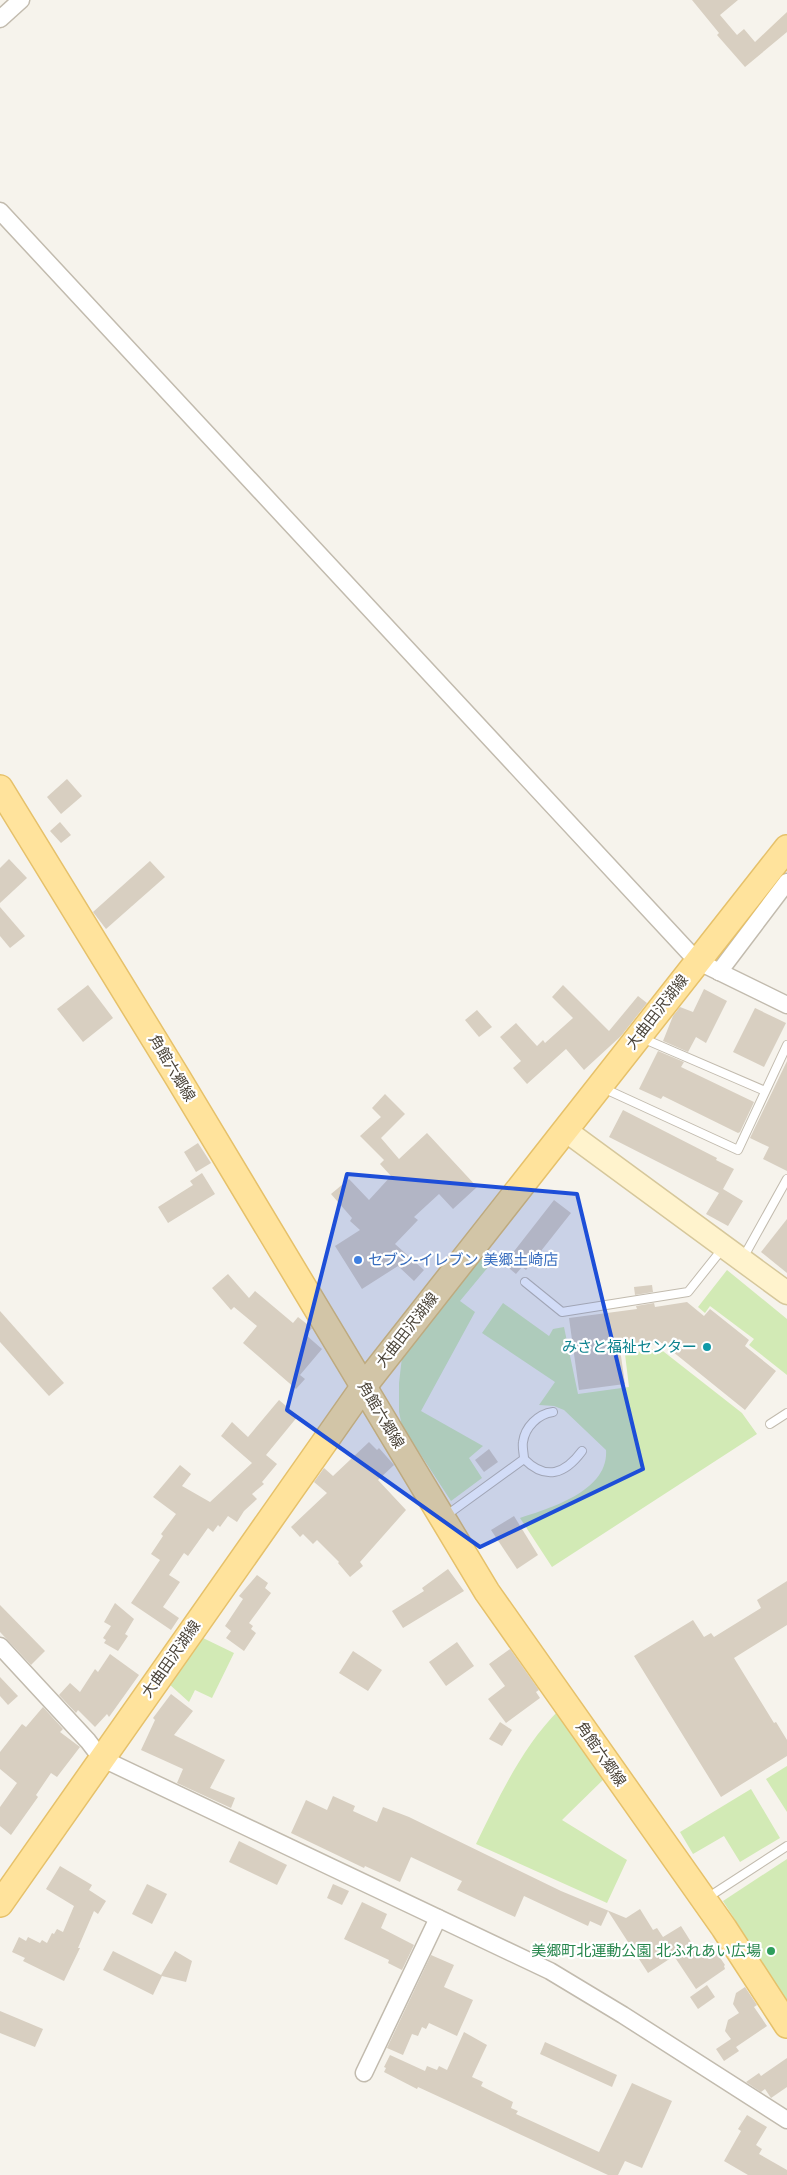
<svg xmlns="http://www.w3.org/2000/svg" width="787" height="2175" font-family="'DejaVu Sans','Noto Sans JP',sans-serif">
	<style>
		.green { fill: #d2eab5 }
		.building { fill: #d8cfc1 }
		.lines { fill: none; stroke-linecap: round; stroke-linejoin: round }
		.lane-casing { stroke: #c2bbae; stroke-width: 10 }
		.street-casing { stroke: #c2bbae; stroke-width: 19 }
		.secondary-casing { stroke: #d6c79b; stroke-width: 25 }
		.primary-casing { stroke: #e6c16a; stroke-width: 28 }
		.lane { stroke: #fff; stroke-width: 8 }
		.street { stroke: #fff; stroke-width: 16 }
		.secondary { stroke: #fff3cd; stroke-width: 22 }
		.primary { stroke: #ffe39c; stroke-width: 25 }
		.marked { fill: #1d4ed8; fill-opacity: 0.2; stroke: #1d4ed8; stroke-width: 4; stroke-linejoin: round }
		.shop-dot { fill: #3f7fe0; stroke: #fff; stroke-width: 2 }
		.culture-dot { fill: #0f9aa8; stroke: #fff; stroke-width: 2 }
		.leisure-dot { fill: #2e9e5b; stroke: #fff; stroke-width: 2 }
		.labels { text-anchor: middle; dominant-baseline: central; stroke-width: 4.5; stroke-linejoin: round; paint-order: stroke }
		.street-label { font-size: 15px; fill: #4b4439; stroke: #fff }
		.shop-label { font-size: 15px; fill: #366cbe; stroke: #fff; text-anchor: start }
		.culture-label { font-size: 15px; fill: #0d838f; stroke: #fff; text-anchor: end }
		.leisure-label { font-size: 15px; fill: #27864d; stroke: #fff; text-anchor: end }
	</style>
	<rect width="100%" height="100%" fill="#f6f3ec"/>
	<g class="green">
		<polygon points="479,1257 489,1266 460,1301 475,1312 421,1411 483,1446 469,1458 482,1478 451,1501 402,1426 399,1412 399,1383 402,1357"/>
		<polygon points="727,1270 787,1319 787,1375 749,1345 754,1339 710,1306 705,1313 698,1307"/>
		<path d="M503,1303L549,1336L553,1329L564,1327L578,1394L629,1387L625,1354L659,1348L742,1413L757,1434L552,1567L520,1518C550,1508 609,1491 606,1450L564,1410L554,1406L539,1405L555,1382L482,1333Z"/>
		<polygon points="203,1638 234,1653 212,1698 195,1690 189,1702 169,1684"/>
		<path d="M559,1710L607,1776L562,1820L627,1860L607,1903L476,1844C499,1797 522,1747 559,1710Z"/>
		<polygon points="787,1766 787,1812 766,1779"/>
		<polygon points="751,1789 780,1838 740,1862 724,1836 693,1854 680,1832"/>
		<polygon points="787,1859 787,2002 723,1901"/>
	</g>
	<g class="building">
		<polygon points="692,0 738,0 720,15 737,35 744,29 755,42 787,12 787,32 745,67 717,35 719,33"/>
		<polygon points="67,779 82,796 61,814 47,797"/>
		<polygon points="60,822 71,835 61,843 50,831"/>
		<polygon points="9,859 27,878 0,903 0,868"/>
		<polygon points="150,861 165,877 106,929 93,912"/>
		<polygon points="0,907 25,936 10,948 0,936"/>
		<polygon points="88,985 113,1018 83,1042 57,1009"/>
		<polygon points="563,985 609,1031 638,996 647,1003 621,1036 584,1070 566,1049 527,1084 513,1068 521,1061 500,1037 516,1023 537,1046 543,1040 545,1043 573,1018 552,997"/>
		<polygon points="704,989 727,1001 706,1043 696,1037 688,1052 663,1041 673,1016 680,1007 693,1012"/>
		<polygon points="755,1008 786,1023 764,1067 733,1052"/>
		<polygon points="477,1010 492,1027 479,1037 465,1020"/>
		<polygon points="658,1051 684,1062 681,1067 754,1102 740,1132 738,1133 663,1096 661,1099 639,1089"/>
		<polygon points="787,1061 787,1171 763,1159 769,1147 750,1138"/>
		<polygon points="385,1094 405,1114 381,1138 399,1159 427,1133 477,1187 453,1209 439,1194 414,1217 418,1220 395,1244 424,1270 414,1281 398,1266 362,1289 335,1246 360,1230 350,1221 352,1218 331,1194 349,1179 369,1200 391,1176 380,1164 384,1160 360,1136 381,1117 372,1108"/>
		<polygon points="623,1110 717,1158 716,1160 734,1169 723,1189 743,1201 728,1226 706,1214 719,1193 609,1137"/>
		<polygon points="198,1143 211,1163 196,1172 184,1152"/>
		<polygon points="202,1173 215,1194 168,1223 158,1207 193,1185 190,1181"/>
		<polygon points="554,1200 571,1213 526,1270 522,1267 516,1274 504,1264"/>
		<polygon points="787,1219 787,1273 761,1252"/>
		<polygon points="228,1274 249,1298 255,1291 293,1323 298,1317 312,1328 306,1335 322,1349 300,1375 305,1379 296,1389 243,1343 257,1326 234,1307 231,1310 212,1288"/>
		<polygon points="652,1285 653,1292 635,1295 634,1287"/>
		<polygon points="687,1302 704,1316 710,1309 749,1340 745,1346 776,1371 745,1410 662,1343 620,1349 625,1384 579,1390 569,1318 637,1309 636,1306 654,1303 655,1307"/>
		<polygon points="0,1311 64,1383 49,1396 0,1342"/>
		<polygon points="279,1400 298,1416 266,1455 277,1464 262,1482 264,1484 252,1494 257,1499 244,1511 237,1522 228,1516 220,1527 218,1525 213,1532 208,1528 188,1556 184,1553 169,1575 180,1582 163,1607 179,1618 171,1630 131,1603 160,1560 151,1554 163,1536 161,1534 176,1514 153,1497 180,1465 191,1474 182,1486 210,1502 252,1463 221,1436 232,1422 248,1437"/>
		<polygon points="369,1442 377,1450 379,1448 394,1465 378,1480 406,1510 360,1562 363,1566 350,1577 338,1563 339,1562 317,1540 313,1544 303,1534 300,1537 291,1527 327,1493 314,1482 324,1468 333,1476"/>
		<polygon points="489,1449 498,1462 484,1472 475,1460"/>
		<polygon points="514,1516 538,1555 517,1569 491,1530"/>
		<polygon points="448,1569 464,1591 403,1628 392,1611 424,1591 422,1588"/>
		<polygon points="257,1575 268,1583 265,1588 271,1593 249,1623 253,1626 251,1629 256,1633 244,1651 226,1638 231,1631 225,1626 243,1599 239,1596"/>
		<polygon points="787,1581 787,1625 734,1658 774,1723 776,1722 787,1740 787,1756 721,1797 634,1656 693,1620 704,1637 711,1633 714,1637 761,1608 757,1600"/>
		<polygon points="115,1603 134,1619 125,1634 128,1636 118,1651 104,1643 106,1640 103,1638 111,1626 104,1622"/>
		<polygon points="0,1605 45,1651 31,1665 0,1632"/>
		<polygon points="457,1642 474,1666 446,1686 429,1662"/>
		<polygon points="510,1649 539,1690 536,1692 540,1698 506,1723 488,1699 505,1686 489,1664"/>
		<polygon points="353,1651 382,1670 368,1691 339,1673"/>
		<polygon points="110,1654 139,1675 109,1717 107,1714 95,1727 78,1710 76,1713 59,1695 70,1683 80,1692 95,1669 98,1672"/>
		<polygon points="0,1677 18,1696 8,1705 0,1696"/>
		<polygon points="171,1694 193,1711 174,1735 225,1760 210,1788 235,1798 231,1808 177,1783 183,1769 141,1750 155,1720 153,1718"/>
		<polygon points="43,1707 63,1729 60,1732 80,1747 57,1777 51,1773 36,1795 38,1797 11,1835 0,1826 0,1807 17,1783 0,1769 0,1752 22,1724 26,1727"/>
		<polygon points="500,1722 512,1730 502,1746 489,1739"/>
		<polygon points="333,1796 355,1806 353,1811 377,1822 383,1807 409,1817 561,1891 626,1918 640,1909 653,1930 657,1928 663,1937 681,1926 698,1953 711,1944 725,1965 724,1966 725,1969 696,1989 674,1956 648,1973 608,1911 601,1926 590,1921 588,1926 524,1896 515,1917 457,1890 462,1881 411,1857 400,1882 365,1866 364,1868 291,1833 306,1800 327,1810"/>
		<polygon points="239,1841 287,1865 277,1885 229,1862"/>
		<polygon points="60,1866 92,1885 89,1890 106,1901 98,1914 94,1911 78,1948 80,1948 64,1981 23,1961 25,1958 12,1952 19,1937 26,1941 28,1937 40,1943 42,1940 47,1943 52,1933 54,1934 57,1929 63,1932 74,1906 46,1889"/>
		<polygon points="147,1884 167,1894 152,1924 132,1914"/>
		<polygon points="333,1884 349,1891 342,1905 327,1898"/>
		<polygon points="362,1902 387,1914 381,1928 414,1945 402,1970 388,1963 389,1960 344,1939"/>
		<polygon points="113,1951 161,1975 175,1951 192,1961 186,1982 162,1976 153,1995 103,1970"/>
		<polygon points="431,1955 454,1965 444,1987 473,2000 457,2036 429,2023 426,2029 422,2027 418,2036 412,2034 403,2055 387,2048"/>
		<polygon points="707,1985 715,1997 698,2009 690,1997"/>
		<polygon points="745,1987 757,2005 754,2007 767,2026 736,2047 739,2051 724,2061 716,2049 731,2039 725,2031 728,2020 739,2013 733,2004 736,1993"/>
		<polygon points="0,2011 43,2029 35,2047 0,2033"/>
		<polygon points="464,2032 487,2045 472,2077 483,2082 481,2086 513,2102 511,2108 518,2111 516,2114 599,2152 632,2083 672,2101 642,2168 625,2161 618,2175 608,2175 418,2087 417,2089 384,2072 386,2068 384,2067 390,2055 425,2071 427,2066 437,2070 439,2066 447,2070"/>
		<polygon points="545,2042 617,2075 612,2087 540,2054"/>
		<polygon points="787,2058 787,2087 771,2098 765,2089 761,2092 746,2082 759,2073 761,2076"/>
		<polygon points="747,2115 767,2127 756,2145 762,2149 759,2154 787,2170 787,2175 748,2175 724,2161 741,2131 738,2129"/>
	</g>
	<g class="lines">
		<defs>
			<g id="lane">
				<polyline points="642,1038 765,1091"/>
				<polyline points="603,1088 738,1150 787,1045"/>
				<polyline points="743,1258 787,1179"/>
				<polyline points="525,1282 562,1312 688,1292 723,1248"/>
				<polyline points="770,1424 787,1413"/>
				<path d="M524,1459C546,1481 565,1474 582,1451"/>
				<path d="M444,1517L524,1459C524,1454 522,1447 523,1442C525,1427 538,1414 553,1412"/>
				<polyline points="707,1898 787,1846"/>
			</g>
			<g id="street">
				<polyline points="0,19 21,0"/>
				<polyline points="0,211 697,961 787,1005"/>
				<polyline points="719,972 787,882"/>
				<polyline points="0,1646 88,1741 101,1758 550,1971 623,2015 787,2120"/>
				<polyline points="364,2073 438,1918"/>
			</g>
			<polyline id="secondary" points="565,1130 787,1293"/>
			<g id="primary">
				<polyline points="0,788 178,1078 487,1592 724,1928 787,2025"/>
				<polyline points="0,1904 364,1386 787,848"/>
			</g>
		</defs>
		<use href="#lane" class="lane-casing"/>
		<use href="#street" class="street-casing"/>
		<use href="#secondary" class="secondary-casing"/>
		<use href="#primary" class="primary-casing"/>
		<use href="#lane" class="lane"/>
		<use href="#street" class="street"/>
		<use href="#secondary" class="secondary"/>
		<use href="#primary" class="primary"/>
	</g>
	<path class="marked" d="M347,1174L577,1194L643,1469L480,1547L287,1410Z"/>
	<circle class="shop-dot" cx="358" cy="1260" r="5"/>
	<circle class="culture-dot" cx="707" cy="1347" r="5"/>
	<circle class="leisure-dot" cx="771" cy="1951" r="5"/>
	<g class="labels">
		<g class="street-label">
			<text transform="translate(657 1012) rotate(-52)">大曲田沢湖線</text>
			<text transform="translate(172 1068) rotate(59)">角館六郷線</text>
			<text transform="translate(407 1330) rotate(-52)">大曲田沢湖線</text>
			<text transform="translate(381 1415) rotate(59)">角館六郷線</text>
			<text transform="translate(171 1659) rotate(-55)">大曲田沢湖線</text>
			<text transform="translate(601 1754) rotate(55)">角館六郷線</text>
		</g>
		<g class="shop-label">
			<text x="368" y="1260">セブン-イレブン 美郷土崎店</text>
		</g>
		<g class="culture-label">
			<text x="697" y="1347">みさと福祉センター</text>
		</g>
		<g class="leisure-label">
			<text x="761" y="1951">美郷町北運動公園 北ふれあい広場</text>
		</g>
	</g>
</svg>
